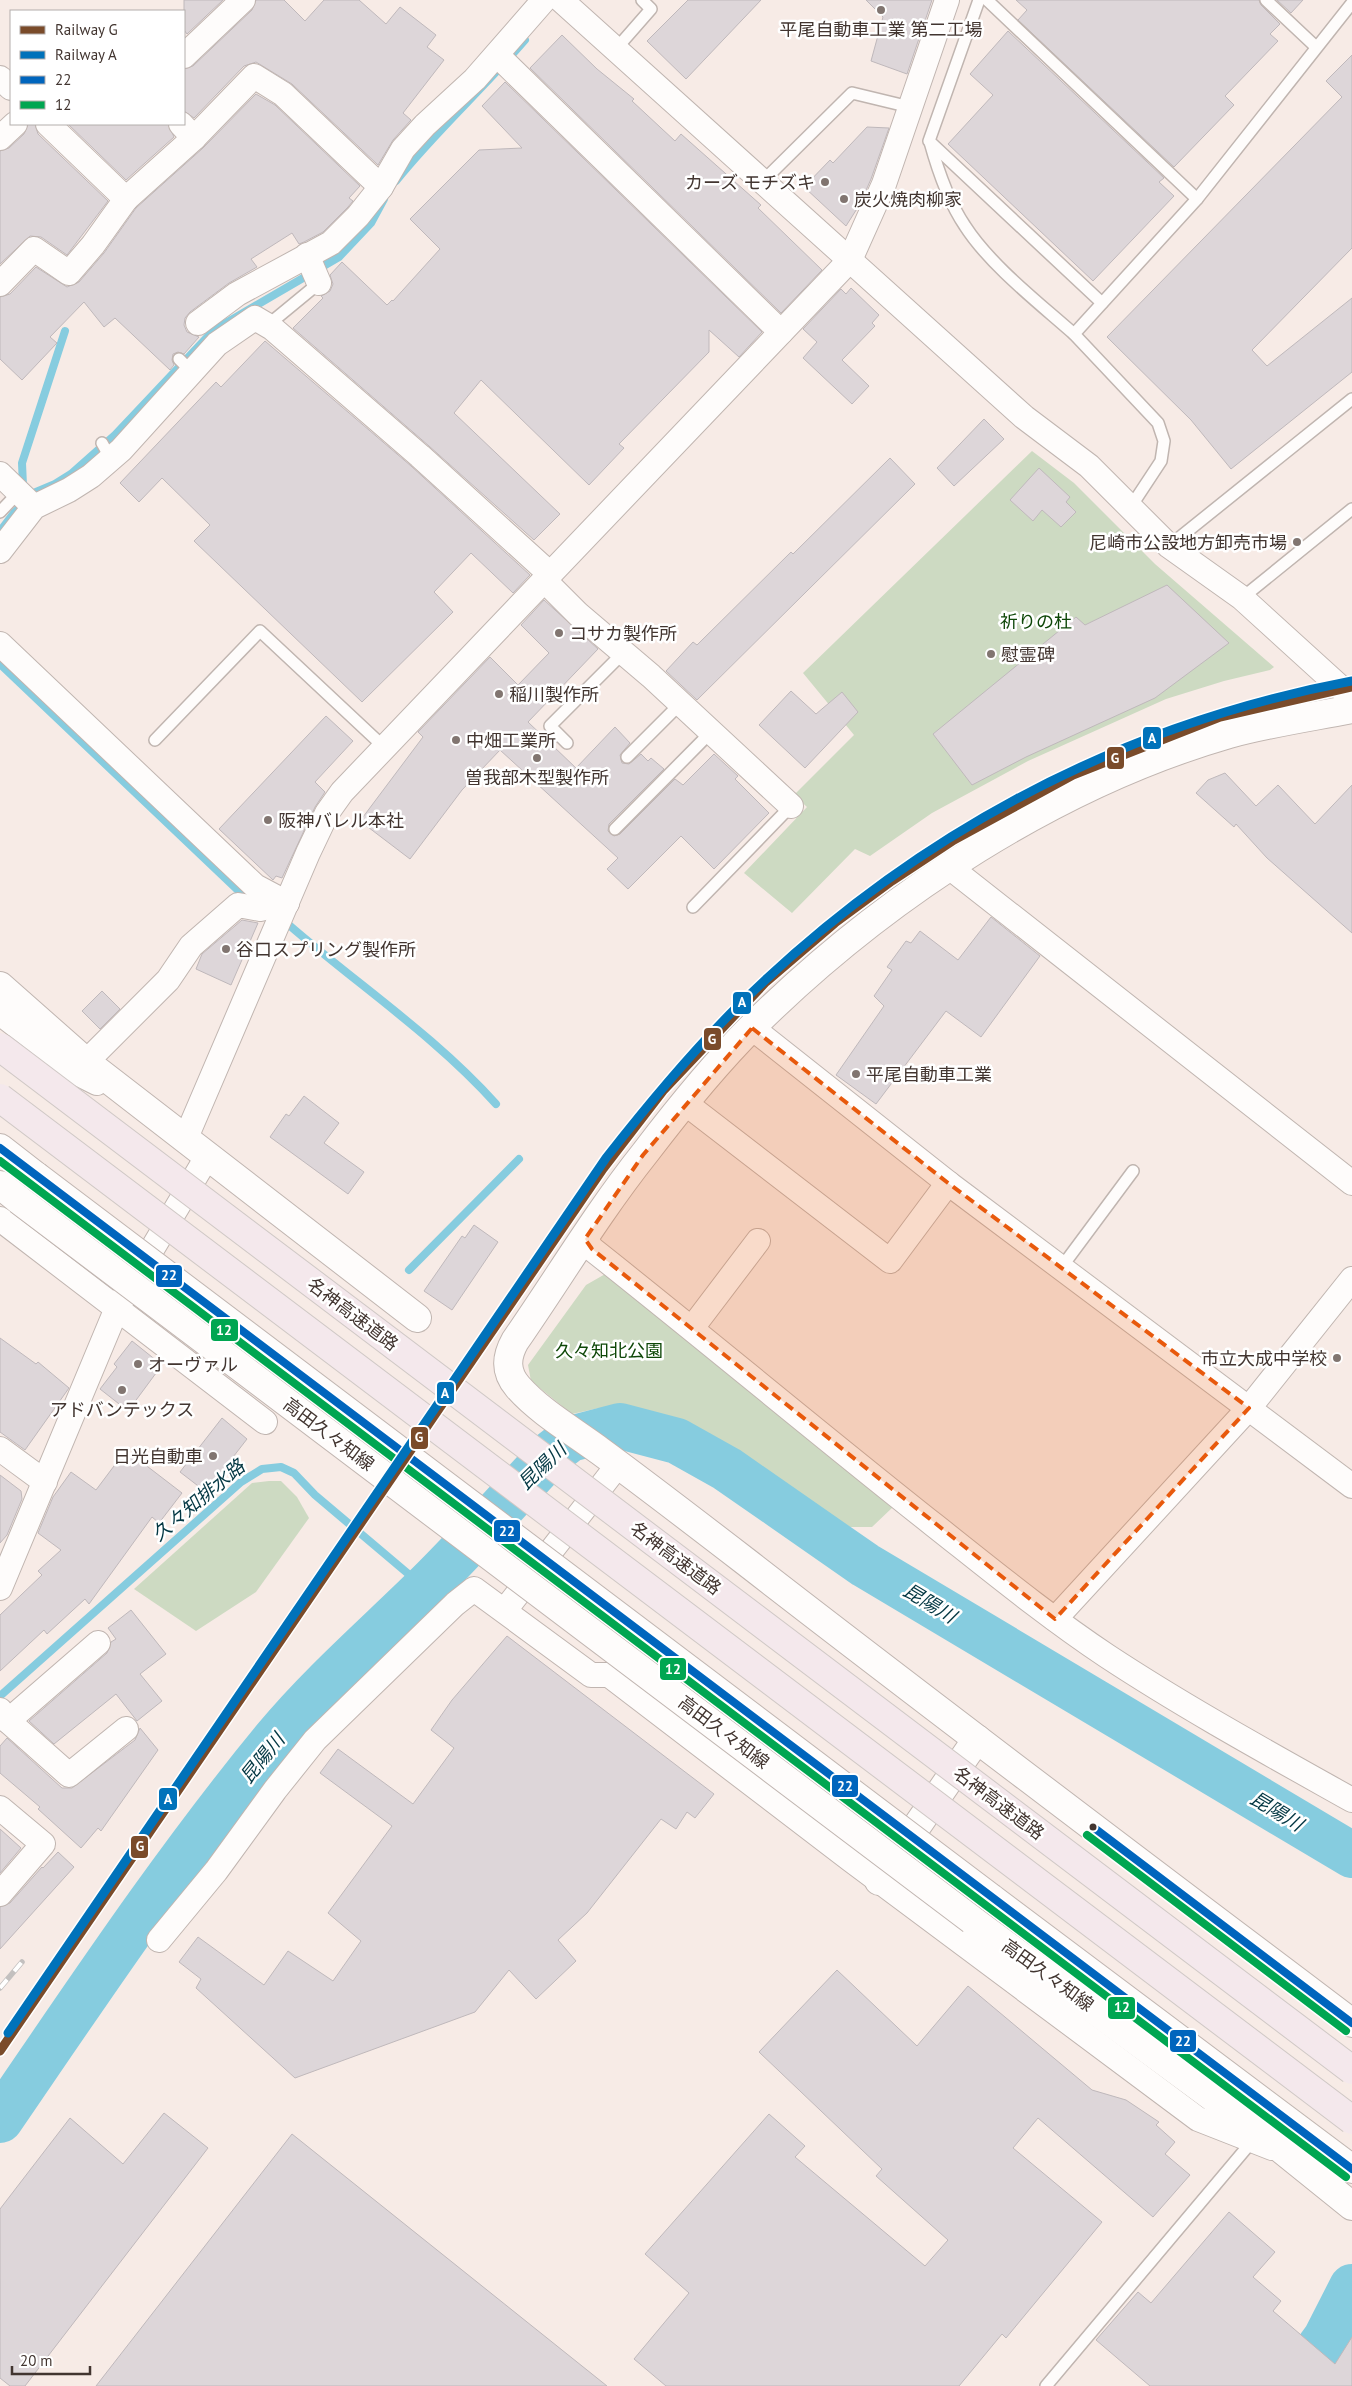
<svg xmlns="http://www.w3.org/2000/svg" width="1352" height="2386" font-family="'PT Sans','Noto Sans JP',sans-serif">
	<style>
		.green { fill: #cddac2 }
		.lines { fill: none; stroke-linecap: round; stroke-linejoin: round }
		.stream { stroke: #86ccdf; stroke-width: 8 }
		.river { stroke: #86ccdf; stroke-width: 46 }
		.building { fill: #ddd6d9; stroke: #bfb8bb }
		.lane-casing { stroke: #c0b5b0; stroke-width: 14 }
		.street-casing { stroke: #c0b5b0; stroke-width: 26 }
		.secondary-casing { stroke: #c0b5b0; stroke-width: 30 }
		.lane { stroke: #fefcfb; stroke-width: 11 }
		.street { stroke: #fefcfb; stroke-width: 24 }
		.secondary { stroke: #fefcfb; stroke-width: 28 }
		.rail-casing { stroke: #c3c0bf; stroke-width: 5.5 }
		.rail { stroke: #fff; stroke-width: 4; stroke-dasharray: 11; stroke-linecap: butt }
		.secondary-bridge-casing { stroke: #c0b5b0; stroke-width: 30; stroke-linecap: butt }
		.highway-bridge-casing { stroke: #cfc8c5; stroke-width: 30; stroke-linecap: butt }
		.secondary-bridge { stroke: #fefcfb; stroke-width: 28 }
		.highway-bridge { stroke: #f4e8ec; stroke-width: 28 }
		.bus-1-casing { stroke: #fff; stroke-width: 11 }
		.bus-2-casing { stroke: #fff; stroke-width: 11 }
		.bus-1 { stroke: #0065bd; stroke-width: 8 }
		.bus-2 { stroke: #00a651; stroke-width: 8 }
		.rail-1-casing { stroke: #fff; stroke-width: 12 }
		.rail-2-casing { stroke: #fff; stroke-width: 12 }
		.rail-1 { stroke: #7a4b2a; stroke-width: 9 }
		.rail-2 { stroke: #0072ba; stroke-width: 9 }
		.marked { fill: #e8590c; fill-opacity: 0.2; stroke: #e8590c; stroke-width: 4; stroke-dasharray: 10 6; stroke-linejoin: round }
		.poi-dot { fill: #817570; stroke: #fff; stroke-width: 2 }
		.bus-dot { fill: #423530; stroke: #fff; stroke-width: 2 }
		.labels { text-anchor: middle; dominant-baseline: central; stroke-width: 5; stroke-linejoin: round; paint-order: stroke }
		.poi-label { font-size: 18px; fill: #423530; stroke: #fff; text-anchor: start }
		.park-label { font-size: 18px; fill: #0e4708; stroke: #fff }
		.street-label { font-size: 18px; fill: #423530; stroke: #fff }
		.water-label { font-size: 19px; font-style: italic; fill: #023642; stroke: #fff }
		.line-badge { stroke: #fff; stroke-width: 2 }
		.badge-label { font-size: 14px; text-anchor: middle; font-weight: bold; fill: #fff }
	</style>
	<rect width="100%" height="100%" fill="#f7ebe6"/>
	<g class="green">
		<polygon points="1032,451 1074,483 1155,564 1274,667 1270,670 1224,681 1166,699 1028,761 932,813 870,856 855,849 792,913 744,873 807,807 794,795 854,735 803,673"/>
		<polygon points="607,1273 893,1507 872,1527 850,1527 698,1432 666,1416 627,1408 599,1408 572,1414 531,1381 528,1365 586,1285"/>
		<polygon points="269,1481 281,1481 297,1497 309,1518 256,1592 196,1631 134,1589 252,1483"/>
	</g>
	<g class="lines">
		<g class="stream">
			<path d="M396,181C436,131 483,89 525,40"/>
			<polyline points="23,486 22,463 65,331"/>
			<polyline points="1,530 14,513 36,492 55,484 71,474 115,435 214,330 339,257 371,223 384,199"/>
			<polyline points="0,664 242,894 250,897"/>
			<path d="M289,925C358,985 435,1036 496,1104"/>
			<polyline points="409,1270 519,1159"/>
			<polyline points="0,1696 241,1482 262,1469 281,1467 294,1473 315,1495 425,1588"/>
		</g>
		<g class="river">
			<path d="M0,2120C89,1990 176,1859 276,1738C320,1685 375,1637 424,1589C469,1545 510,1498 553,1452L570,1439L620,1426L677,1441L727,1469L865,1565L1352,1855"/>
			<polyline points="1291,2386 1326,2338 1352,2287"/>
		</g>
	</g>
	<g class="building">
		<polygon points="184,0 223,0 187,34 184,30"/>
		<polygon points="256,0 284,0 305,21 324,0 359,0 386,24 400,7 436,35 427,47 444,60 403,113 411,120 393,140 378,165 292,84 256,62 244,66 194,118 184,111 184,69 193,66 252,10"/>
		<polygon points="688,0 761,0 686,79 647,41"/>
		<polygon points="866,0 932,0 907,74 871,61 883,17"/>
		<polygon points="1016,0 1259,0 1261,5 1280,24 1270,34 1278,41 1225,96 1234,105 1174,167 1018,20 1027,10"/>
		<polygon points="1277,0 1303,0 1291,13"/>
		<polygon points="1008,31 1164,178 1159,182 1174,196 1093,281 948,144 993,95 970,74"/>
		<polygon points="562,35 597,69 634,99 632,101 675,141 681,134 761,205 758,208 822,270 781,313 530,68"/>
		<polygon points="1352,55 1352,248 1252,350 1267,366 1352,298 1352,372 1231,469 1191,420 1107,337 1342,97 1326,81"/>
		<polygon points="505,82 762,332 739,357 709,330 709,352 619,444 624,448 589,485 481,380 454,413 560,514 534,540 429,446 293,328 323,298 321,296 330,291 333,284 330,275 342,262 387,305 392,300 393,301 440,249 410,219 479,150 522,148 482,106"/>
		<polygon points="256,94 275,105 360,186 349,198 353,201 348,207 323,232 304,242 299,244 292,233 251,259 257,267 229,283 190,312 185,318 184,325 187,332 199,337 184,354 178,352 173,354 172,360 174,365 170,370 115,318 104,327 84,302 50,337 57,343 22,380 0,359 0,297 10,294 36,267 67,287 79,282 104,253 136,208 203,148"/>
		<polygon points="28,124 35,124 38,134 108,201 67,255 41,237 30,236 0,264 0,151 9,148 24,134"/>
		<polygon points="68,124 168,124 174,137 126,180"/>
		<polygon points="867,127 889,128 871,179 860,204 846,226 804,187 830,160 833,163"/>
		<polygon points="851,288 879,315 872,323 875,326 842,360 869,386 852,404 803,358 817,342 803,329 841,289 846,294"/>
		<polygon points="265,341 411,466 530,575 513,593 471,553 434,592 453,612 362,702 194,541 210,525 162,478 139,502 120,483 216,382 221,387"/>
		<polygon points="984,419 1004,439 954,486 937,468"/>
		<polygon points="890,458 915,484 697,700 666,671 693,642 697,645 791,552 793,554"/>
		<polygon points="1039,468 1070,497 1066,502 1076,512 1061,527 1042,510 1033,521 1010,500"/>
		<polygon points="1167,585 1229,643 1155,698 1026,757 972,785 933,734 1076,617 1085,625"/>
		<polygon points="544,600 598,649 528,722 576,768 615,727 630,743 620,755 622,763 629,764 641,754 648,761 651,758 664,769 609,824 608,831 614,836 620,834 675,779 683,785 714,754 738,776 735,779 769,813 714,869 681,836 628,889 607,869 618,858 500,750 462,790 410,859 360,821 423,737 418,732 490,657 518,685 549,653 521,625"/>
		<polygon points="791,691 816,714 842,692 858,712 805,768 759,725"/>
		<polygon points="326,716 353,741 315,782 325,792 315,807 282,878 276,876 273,880 219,829"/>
		<polygon points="1225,773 1256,806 1278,785 1315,824 1352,785 1352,933 1267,858 1236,824 1234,827 1196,793 1208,780"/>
		<polygon points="991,917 1040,956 981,1037 946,1011 876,1104 836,1075 884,1006 874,996 892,970 887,967 906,941 911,943 920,931 958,960"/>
		<polygon points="242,920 258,923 231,985 196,969 202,954"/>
		<polygon points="102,991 120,1009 100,1029 82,1011"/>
		<polygon points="304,1096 339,1123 324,1143 364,1172 348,1194 270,1137 286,1114 289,1116"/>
		<polygon points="474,1225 498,1242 452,1310 424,1291 462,1236 465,1238"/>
		<polygon points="0,1338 36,1364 38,1362 69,1388 25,1450 0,1432"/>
		<polygon points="132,1341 162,1365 128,1411 100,1389 117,1367 114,1364"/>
		<polygon points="222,1418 247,1439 206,1492 180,1472"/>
		<polygon points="126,1450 182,1493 159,1523 152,1517 89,1604 85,1599 47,1634 44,1630 0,1671 0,1615 42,1575 38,1571 61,1550 38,1533 53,1497 71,1472 96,1490"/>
		<polygon points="0,1475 21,1491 22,1499 7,1535 0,1543"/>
		<polygon points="131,1610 166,1654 140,1674 162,1701 137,1721 116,1694 54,1744 29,1721 107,1653 111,1642 116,1639 108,1628"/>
		<polygon points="507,1636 714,1794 695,1818 687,1812 676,1829 661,1819 587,1913 558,1940 576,1961 536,1999 509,1970 475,2012 295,2078 196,1988 201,1979 179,1962 198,1937 264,1985 288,1951 333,1981 361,1941 328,1913 392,1826 320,1773 338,1749 413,1804 454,1748 431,1730 452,1700"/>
		<polygon points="140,1728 158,1750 101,1831 98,1828 81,1848 38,1809 40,1807 0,1773 0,1746 7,1738 62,1788 72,1788 135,1740"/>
		<polygon points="0,1829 21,1848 0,1873"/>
		<polygon points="58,1852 74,1867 0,1949 0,1907 10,1903 42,1867 43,1868"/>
		<polygon points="837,1970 917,2046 968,1986 1092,2090 1126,2100 1159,2122 1156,2125 1175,2142 1165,2154 1190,2175 1153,2217 1038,2118 1013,2148 1102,2222 1006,2338 1002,2334 959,2386 666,2386 634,2359 689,2293 645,2254 769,2114 805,2146 795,2157 925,2266 948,2240 876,2176 882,2169 759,2052"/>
		<polygon points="164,2113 208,2148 25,2386 10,2386 0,2378 0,2209 70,2118 123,2164"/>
		<polygon points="292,2134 607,2386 96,2386"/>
		<polygon points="1229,2212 1275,2252 1253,2277 1281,2301 1273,2311 1335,2364 1352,2337 1352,2386 1150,2386 1096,2340 1138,2292 1151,2303"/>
	</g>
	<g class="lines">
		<defs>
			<g id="lane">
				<polyline points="979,0 929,141 1102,303"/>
				<polyline points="987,0 1197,199"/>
				<polyline points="1266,0 1316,47"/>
				<polyline points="616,49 651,9 642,0"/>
				<path d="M930,142C938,171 948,201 965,226C990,265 1039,303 1074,334"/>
				<polyline points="763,181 852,93 910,107"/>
				<polyline points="268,325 319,283"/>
				<polyline points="179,359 192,372"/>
				<polyline points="102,443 111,459"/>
				<polyline points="1130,508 1161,461 1164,441 1158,423 1074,334 1197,199 1352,3"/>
				<polyline points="0,512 19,492"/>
				<polyline points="1169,546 1352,399"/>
				<polyline points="1242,598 1352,509"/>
				<polyline points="155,740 260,631 384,747"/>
				<polyline points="567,743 550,726 624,652"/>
				<polyline points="627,757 681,703"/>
				<polyline points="615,829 711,732"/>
				<polyline points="693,907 791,806"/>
				<polyline points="1061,1268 1133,1171"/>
				<polyline points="1046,2386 1254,2139"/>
			</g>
			<g id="street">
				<polyline points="561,0 1024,417 1089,466 1169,546 1242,598 1352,698"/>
				<polyline points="497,55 781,332"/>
				<polyline points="184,56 243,0"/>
				<polyline points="0,78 11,88"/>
				<polyline points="48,124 126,199 194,138 181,124"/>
				<polyline points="0,138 15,124"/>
				<polyline points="194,138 254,76 283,94 381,187"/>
				<polyline points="307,255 319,283"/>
				<polyline points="0,284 34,249 69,273 93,245 126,199"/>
				<polyline points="198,323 237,294 331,243 358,216 381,187 403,149 425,125 475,79 544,0"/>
				<polyline points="0,474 34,507"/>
				<polyline points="0,551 34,507 69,490 91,476 121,450 217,344 255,318 272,328 420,456 550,574"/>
				<polyline points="544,580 578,614 651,676 791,806"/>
				<polyline points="0,644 255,886 287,903"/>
				<polyline points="948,866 1352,1183"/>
				<polyline points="0,1013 79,1074 97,1083"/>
				<polyline points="752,1028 948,1183 1352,1486"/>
				<polyline points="86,1062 168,980 191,946 238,905 260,909 287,903"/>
				<polyline points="685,1103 890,1261 948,1183"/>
				<polyline points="185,1140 308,853 327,813 342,792 850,260 884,184 947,0"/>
				<polyline points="0,1219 265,1422"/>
				<path d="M585,1239L592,1249C707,1340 819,1434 934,1525C991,1570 1047,1616 1107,1656C1186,1708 1270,1754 1352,1800"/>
				<polyline points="692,1328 758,1241"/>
				<polyline points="0,1449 45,1482"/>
				<polyline points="0,1588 117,1308 207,1157"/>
				<polyline points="505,1610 618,1465"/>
				<polyline points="1055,1619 1249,1408 1352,1279"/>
				<polyline points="0,1710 8,1721 98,1643"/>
				<polyline points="8,1721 69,1775 126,1729"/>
				<polyline points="0,1808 43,1844 0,1894"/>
				<polyline points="159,1940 216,1871 275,1790 315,1740 455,1604 474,1589 591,1675 609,1675 851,1860 1198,2119 1272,2148"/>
			</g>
			<g id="secondary">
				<path d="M1352,709C1311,717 1269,723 1229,734C1056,784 887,895 759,1020C717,1061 680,1107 645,1153C598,1212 558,1279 515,1341C506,1357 505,1372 518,1387C540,1412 573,1431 600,1451C649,1487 697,1524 745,1561C946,1717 1149,1870 1352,2023"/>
				<polyline points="0,986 86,1062 417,1318"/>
				<polyline points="0,1148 36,1176"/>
				<polyline points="0,1185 19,1200"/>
				<polyline points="879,1881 977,1739"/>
				<polyline points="991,1898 1352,2169"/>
				<polyline points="972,1920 1260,2132 1352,2206"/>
			</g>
		</defs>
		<use href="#lane" class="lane-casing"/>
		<use href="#street" class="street-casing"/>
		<use href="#secondary" class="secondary-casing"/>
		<use href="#lane" class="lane"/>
		<use href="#street" class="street"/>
		<use href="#secondary" class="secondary"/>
		<defs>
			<polyline id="rail" points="0,1988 22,1962"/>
		</defs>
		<use href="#rail" class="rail-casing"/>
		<use href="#rail" class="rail"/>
		<defs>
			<g id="secondary-bridge">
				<polyline points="36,1176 991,1898"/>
				<polyline points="19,1200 972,1920"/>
			</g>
			<g id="highway-bridge">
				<polyline points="0,1047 1352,2070"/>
				<polyline points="0,1098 1352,2120"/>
			</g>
		</defs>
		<use href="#secondary-bridge" class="secondary-bridge-casing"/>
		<use href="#highway-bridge" class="highway-bridge-casing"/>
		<use href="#secondary-bridge" class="secondary-bridge"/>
		<use href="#highway-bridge" class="highway-bridge"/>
		<defs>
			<g id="bus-1">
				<polyline points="0,1148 1352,2169"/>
				<polyline points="1093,1827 1352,2023"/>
			</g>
			<g id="bus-2">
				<polyline points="0,1161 1346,2177"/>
				<polyline points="1087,1835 1346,2031"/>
			</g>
		</defs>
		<use href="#bus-1" class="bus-1-casing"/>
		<use href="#bus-2" class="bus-2-casing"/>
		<use href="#bus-1" class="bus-1"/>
		<use href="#bus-2" class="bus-2"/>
		<defs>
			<polyline id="rail-1" points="0,2051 603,1169 663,1091 766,982 835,923 892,881 954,840 1073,775 1220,717 1352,687"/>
			<path id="rail-2" d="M8,2033L606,1158C646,1107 688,1056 734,1010C906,839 1113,726 1352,681"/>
		</defs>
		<use href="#rail-1" class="rail-1-casing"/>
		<use href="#rail-2" class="rail-2-casing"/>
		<use href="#rail-1" class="rail-1"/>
		<use href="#rail-2" class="rail-2"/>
	</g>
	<path class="marked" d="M752,1028L948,1183L1249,1408L1055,1619L592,1249L585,1239L643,1155Z"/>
	<g class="poi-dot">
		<circle cx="881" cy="10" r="5"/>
		<circle cx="825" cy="182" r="5"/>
		<circle cx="844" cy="199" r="5"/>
		<circle cx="1297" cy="542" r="5"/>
		<circle cx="559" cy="633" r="5"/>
		<circle cx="991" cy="654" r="5"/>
		<circle cx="499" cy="694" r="5"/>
		<circle cx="456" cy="740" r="5"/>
		<circle cx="537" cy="758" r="5"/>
		<circle cx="268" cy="820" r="5"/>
		<circle cx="226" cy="949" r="5"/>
		<circle cx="856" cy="1074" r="5"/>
		<circle cx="1337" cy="1358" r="5"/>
		<circle cx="138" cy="1364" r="5"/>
		<circle cx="122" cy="1390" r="5"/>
		<circle cx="213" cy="1456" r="5"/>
	</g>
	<circle class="bus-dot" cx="1093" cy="1827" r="4.5"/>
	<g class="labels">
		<g class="poi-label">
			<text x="881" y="29" text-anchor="middle">平尾自動車工業 第二工場</text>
			<text x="815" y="182" text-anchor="end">カーズ モチズキ</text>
			<text x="854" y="199">炭火焼肉柳家</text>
			<text x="1287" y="542" text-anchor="end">尼崎市公設地方卸売市場</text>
			<text x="569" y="633">コサカ製作所</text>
			<text x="1001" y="654">慰霊碑</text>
			<text x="509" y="694">稲川製作所</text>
			<text x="466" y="740">中畑工業所</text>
			<text x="537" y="777" text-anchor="middle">曽我部木型製作所</text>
			<text x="278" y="820">阪神バレル本社</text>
			<text x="236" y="949">谷口スプリング製作所</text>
			<text x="866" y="1074">平尾自動車工業</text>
			<text x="1327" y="1358" text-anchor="end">市立大成中学校</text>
			<text x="148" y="1364">オーヴァル</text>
			<text x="122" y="1409" text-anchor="middle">アドバンテックス</text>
			<text x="203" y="1456" text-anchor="end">日光自動車</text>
		</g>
		<g class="park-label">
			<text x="1036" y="621">祈りの杜</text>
			<text x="609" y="1350">久々知北公園</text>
		</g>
		<g class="street-label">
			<text transform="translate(353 1314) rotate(37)">名神高速道路</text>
			<text transform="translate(329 1434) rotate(37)">高田久々知線</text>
			<text transform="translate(676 1558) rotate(37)">名神高速道路</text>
			<text transform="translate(724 1732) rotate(37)">高田久々知線</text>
			<text transform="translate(999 1803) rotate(37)">名神高速道路</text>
			<text transform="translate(1048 1975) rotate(36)">高田久々知線</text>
		</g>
		<g class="water-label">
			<text transform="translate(542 1466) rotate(-44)">昆陽川</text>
			<text transform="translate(198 1500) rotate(-40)">久々知排水路</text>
			<text transform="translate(930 1603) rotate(31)">昆陽川</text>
			<text transform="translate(262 1758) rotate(-51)">昆陽川</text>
			<text transform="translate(1277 1811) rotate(31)">昆陽川</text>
		</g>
	</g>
	<g class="line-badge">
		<rect x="1142" y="726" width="20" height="24" rx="5" fill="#0072ba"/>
		<rect x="1106" y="746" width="19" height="24" rx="5" fill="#7a4b2a"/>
		<rect x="732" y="991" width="20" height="24" rx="5" fill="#0072ba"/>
		<rect x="703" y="1027" width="19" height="24" rx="5" fill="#7a4b2a"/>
		<rect x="155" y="1264" width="28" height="24" rx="5" fill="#0065bd"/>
		<rect x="210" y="1318" width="29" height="24" rx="5" fill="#00a651"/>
		<rect x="436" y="1381" width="19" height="24" rx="5" fill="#0072ba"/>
		<rect x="410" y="1426" width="19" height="24" rx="5" fill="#7a4b2a"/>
		<rect x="493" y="1519" width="28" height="24" rx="5" fill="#0065bd"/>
		<rect x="659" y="1657" width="28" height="24" rx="5" fill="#00a651"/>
		<rect x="831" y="1774" width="28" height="24" rx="5" fill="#0065bd"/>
		<rect x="158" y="1787" width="20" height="24" rx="5" fill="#0072ba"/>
		<rect x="130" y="1835" width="19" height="24" rx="5" fill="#7a4b2a"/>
		<rect x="1107" y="1996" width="29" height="24" rx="5" fill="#00a651"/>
		<rect x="1169" y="2029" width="28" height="24" rx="5" fill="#0065bd"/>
	</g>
	<g class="badge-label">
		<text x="1152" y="743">A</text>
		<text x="1115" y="763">G</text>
		<text x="742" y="1007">A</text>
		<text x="712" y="1044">G</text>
		<text x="169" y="1280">22</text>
		<text x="224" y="1335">12</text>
		<text x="445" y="1398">A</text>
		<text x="419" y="1442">G</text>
		<text x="507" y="1536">22</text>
		<text x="673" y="1674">12</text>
		<text x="845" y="1791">22</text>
		<text x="168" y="1804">A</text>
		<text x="140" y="1851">G</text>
		<text x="1122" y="2012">12</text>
		<text x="1183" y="2046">22</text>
	</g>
	<rect x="10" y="10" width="175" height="115" fill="#ffffff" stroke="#b3aeac"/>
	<rect x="20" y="26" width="25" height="8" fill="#7a4b2a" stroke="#b3aeac"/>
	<text x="55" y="35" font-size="15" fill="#423530">Railway G</text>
	<rect x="20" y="51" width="25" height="8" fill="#0072ba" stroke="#b3aeac"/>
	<text x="55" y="60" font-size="15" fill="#423530">Railway A</text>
	<rect x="20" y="76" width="25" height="8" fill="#0065bd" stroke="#b3aeac"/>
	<text x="55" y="85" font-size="15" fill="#423530">22</text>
	<rect x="20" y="101" width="25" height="8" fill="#00a651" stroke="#b3aeac"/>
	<text x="55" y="110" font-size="15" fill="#423530">12</text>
	<path d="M12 2366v8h78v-8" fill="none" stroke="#423530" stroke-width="2.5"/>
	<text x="20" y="2366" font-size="15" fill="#423530" stroke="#ffffff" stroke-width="4" paint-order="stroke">20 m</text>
</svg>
